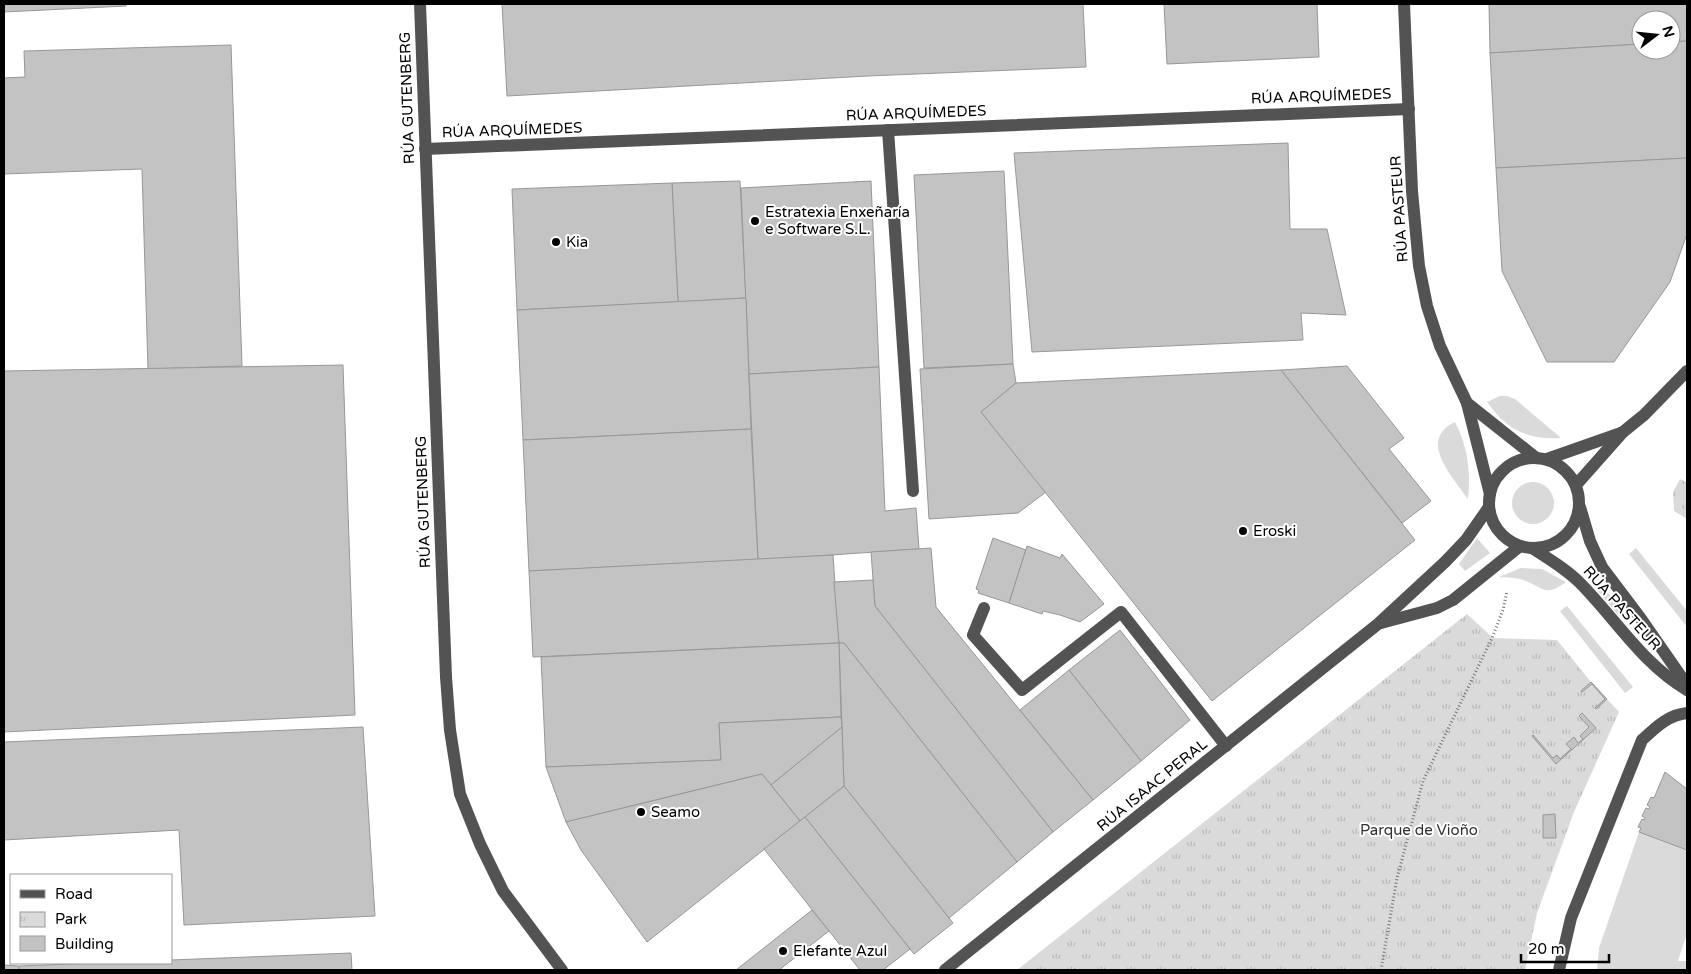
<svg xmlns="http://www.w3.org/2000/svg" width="1691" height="974" font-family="'Varela Round',sans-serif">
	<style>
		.green { fill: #dadada }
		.park { fill: url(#park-tufts) }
		.building { fill: #c3c3c3; stroke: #979797 }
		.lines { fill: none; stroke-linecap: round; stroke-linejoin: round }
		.path { stroke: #757575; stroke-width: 3; stroke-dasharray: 1 2.5; stroke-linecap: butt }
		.minor { stroke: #535353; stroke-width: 12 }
		.poi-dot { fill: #000; stroke: #fff; stroke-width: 2 }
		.labels { text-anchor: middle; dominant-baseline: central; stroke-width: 4; stroke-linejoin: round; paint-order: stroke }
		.street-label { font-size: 15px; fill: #000; stroke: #fff }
		.poi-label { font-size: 15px; fill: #000; stroke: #fff; text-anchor: start }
		.park-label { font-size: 15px; fill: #313131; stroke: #fff }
	</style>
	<defs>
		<pattern id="park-tufts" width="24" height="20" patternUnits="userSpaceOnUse" patternTransform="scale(1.25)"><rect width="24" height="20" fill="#dadada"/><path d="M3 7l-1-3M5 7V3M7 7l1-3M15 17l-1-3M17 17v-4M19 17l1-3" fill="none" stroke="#b9b9b9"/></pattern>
	</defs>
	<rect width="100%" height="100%" fill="#fff"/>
	<g class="green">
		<path d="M1500,396H1507L1515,399L1561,438C1527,440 1507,430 1487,402Z"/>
		<path d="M1455,422C1468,447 1471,471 1468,499C1453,477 1417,440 1455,422Z"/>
		<circle cx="1533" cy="503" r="21"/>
		<polygon points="1477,538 1490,553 1465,571 1459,564"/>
		<polygon points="1636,548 1687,611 1687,627 1629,554"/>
		<path d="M1521,568L1542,569L1566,582C1545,598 1543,587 1523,580C1515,577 1507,578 1499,577Z"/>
		<polygon points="1599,581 1630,622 1619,616 1593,585"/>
		<polygon points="1567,606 1633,687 1625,693 1560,611"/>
		<polygon points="1639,832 1687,850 1687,933 1678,961 1687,961 1687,970 1597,970 1599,948"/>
	</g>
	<g class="park">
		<polygon points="1680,479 1687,483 1687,519 1674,511 1673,492"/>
		<polygon points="1467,614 1493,638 1557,640 1591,682 1619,712 1574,812 1537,913 1525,970 1017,970"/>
	</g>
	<g class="building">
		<polygon points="4,4 126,4 126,6 4,12"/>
		<polygon points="502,4 1083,4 1086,67 868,76 507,96"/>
		<polygon points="1164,4 1317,4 1319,57 1167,64"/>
		<polygon points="1489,4 1687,4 1687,41 1671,42 1671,20 1641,20 1641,44 1490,53"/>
		<polygon points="1687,41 1687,158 1496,168 1490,53 1641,44 1641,50 1671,50 1671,42"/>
		<polygon points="231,45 242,366 148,369 142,169 4,174 4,78 25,77 24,51"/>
		<polygon points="1288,143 1290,229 1327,229 1346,315 1301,313 1303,340 1032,352 1014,153"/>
		<polygon points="1687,158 1687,234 1670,282 1614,362 1547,362 1502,271 1496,168"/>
		<polygon points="1004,171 1013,364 924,368 914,175"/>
		<polygon points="740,181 746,298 678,302 672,183"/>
		<polygon points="871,181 879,367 749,374 741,188"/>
		<polygon points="672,183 678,302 517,310 512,189"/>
		<polygon points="746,298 751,429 523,440 517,310"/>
		<polygon points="1013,364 1016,383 981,412 1046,492 1018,513 929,519 920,369"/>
		<polygon points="343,365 355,715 4,732 4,371"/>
		<polygon points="1347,366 1404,438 1389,449 1431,501 1402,523 1281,370"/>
		<polygon points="879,367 885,511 916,508 919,549 758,560 749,374"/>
		<polygon points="1281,370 1415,540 1212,701 981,412 1016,383"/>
		<polygon points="751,429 758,560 529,571 523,440"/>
		<polygon points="993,538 1026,550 1009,603 978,593 979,590 976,589"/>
		<polygon points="1027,546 1060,558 1062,554 1104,604 1080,622 1060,615 1043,611 1042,614 1009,603"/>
		<polygon points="931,548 936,607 1093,800 1053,832 875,606 871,552"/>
		<polygon points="833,555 839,643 533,657 529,571"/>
		<polygon points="873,580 875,606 1053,832 1017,862 844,643 839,643 834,582"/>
		<polygon points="1120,630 1190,720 1141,761 1069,670"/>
		<polygon points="839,643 844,643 1017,862 949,918 844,786"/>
		<polygon points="839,643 841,717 719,723 721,760 546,767 541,657"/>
		<polygon points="1069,670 1141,761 1093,800 1020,710"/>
		<polygon points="1591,682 1607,699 1596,709 1595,708 1605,699 1592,684 1582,692 1581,691"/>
		<polygon points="1582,713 1596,728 1556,764 1532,736 1533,735 1553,758 1557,755 1560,759 1571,749 1566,744 1574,737 1578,743 1583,739 1580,736 1589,727 1579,716"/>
		<polygon points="841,717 842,727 771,785 762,774 566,822 546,767 721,760 719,723"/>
		<polygon points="363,727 375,916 184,925 179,830 4,840 4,742"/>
		<polygon points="842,727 844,786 800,821 771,785"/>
		<polygon points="1665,772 1687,789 1687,788 1687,850 1639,832 1641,828 1638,827 1642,819 1645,820 1645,818 1642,816 1646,808 1649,809 1650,807 1647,805 1651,797 1654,798"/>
		<polygon points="762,774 800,821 647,942 581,850 566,822"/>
		<polygon points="844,786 953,923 914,954 805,817"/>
		<polygon points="1555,814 1556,838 1543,838 1543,815"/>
		<polygon points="805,817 910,949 883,970 860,970 764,849"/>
		<polygon points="812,910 829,931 779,970 736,970"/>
		<polygon points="351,953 352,970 19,970 19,966 96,963 171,963 171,960"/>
		<polygon points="4,965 19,966 19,970 4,970"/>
	</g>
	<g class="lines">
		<polyline class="path" points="1381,970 1397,878 1423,781 1492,638 1503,610 1507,591"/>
		<g class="minor">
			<polyline points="420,4 446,677 450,730 460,794 480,844 503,891 562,970"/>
			<polyline points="1404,4 1412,191 1419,266 1427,306 1440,346 1467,403 1490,494"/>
			<polyline points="888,130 913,491"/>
			<polyline points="425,149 1409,109"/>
			<polyline points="1467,403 1535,457"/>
			<circle cx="1534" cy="503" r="45"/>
			<polyline points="1547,459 1621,433"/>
			<polyline points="1576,485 1623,432 1644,415 1687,371"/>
			<polyline points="1580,507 1590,541 1602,567 1639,616 1687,685"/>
			<path d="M1532,548C1549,559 1568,570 1582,585C1617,621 1643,664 1687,690"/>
			<polyline points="984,608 973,635 1022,690 1121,612 1226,746"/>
			<polyline points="1381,623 1437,608 1453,600 1520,546"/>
			<polyline points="945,970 1378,624 1445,562 1466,540 1489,507"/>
			<path d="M1559,970L1571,918L1642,740C1656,727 1668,715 1687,713"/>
		</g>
	</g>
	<g class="poi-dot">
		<circle cx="755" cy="221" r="5"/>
		<circle cx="556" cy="242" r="5"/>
		<circle cx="1243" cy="531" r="5"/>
		<circle cx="641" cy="812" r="5"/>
		<circle cx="783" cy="951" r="5"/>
	</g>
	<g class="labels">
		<g class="street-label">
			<text transform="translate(1321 96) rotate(-2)">RÚA ARQUÍMEDES</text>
			<text transform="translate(407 98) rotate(-92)">RÚA GUTENBERG</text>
			<text transform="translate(916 113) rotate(-2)">RÚA ARQUÍMEDES</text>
			<text transform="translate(512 130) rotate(-2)">RÚA ARQUÍMEDES</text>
			<text transform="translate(1399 209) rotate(-94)">RÚA PASTEUR</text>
			<text transform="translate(423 502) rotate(-92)">RÚA GUTENBERG</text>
			<text transform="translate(1622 608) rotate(48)">RÚA PASTEUR</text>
			<text transform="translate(1152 785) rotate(-39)">RÚA ISAAC PERAL</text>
		</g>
		<g class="poi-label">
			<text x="765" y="212">Estratexia Enxeñaría<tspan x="765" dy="17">e Software S.L.</tspan></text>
			<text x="566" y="242">Kia</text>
			<text x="1253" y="531">Eroski</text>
			<text x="651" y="812">Seamo</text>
			<text x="793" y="951">Elefante Azul</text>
		</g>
		<g class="park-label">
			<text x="1419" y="830">Parque de Vioño</text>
		</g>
	</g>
	<rect width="1691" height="974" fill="none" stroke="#000000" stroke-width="10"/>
	<rect x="10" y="874" width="162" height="90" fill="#ffffff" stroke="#999999"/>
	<rect x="20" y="890" width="25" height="8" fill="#535353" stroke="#999999"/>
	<text x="55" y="899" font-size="15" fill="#000000">Road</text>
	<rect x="20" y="912" width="25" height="15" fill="url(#park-tufts)" stroke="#999999"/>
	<text x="55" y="924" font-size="15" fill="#000000">Park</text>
	<rect x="20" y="936" width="25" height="15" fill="#c3c3c3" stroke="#999999"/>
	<text x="55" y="949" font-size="15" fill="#000000">Building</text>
	<g transform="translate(1656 35) rotate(74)"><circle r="24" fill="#ffffff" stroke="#999999"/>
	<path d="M0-4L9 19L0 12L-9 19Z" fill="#000000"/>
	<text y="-8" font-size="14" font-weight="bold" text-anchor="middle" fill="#000000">N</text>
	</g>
	<path d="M1521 954v8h88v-8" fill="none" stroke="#000000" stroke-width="2.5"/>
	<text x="1528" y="954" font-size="15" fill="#000000" stroke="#ffffff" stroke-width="4" paint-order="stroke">20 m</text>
</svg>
